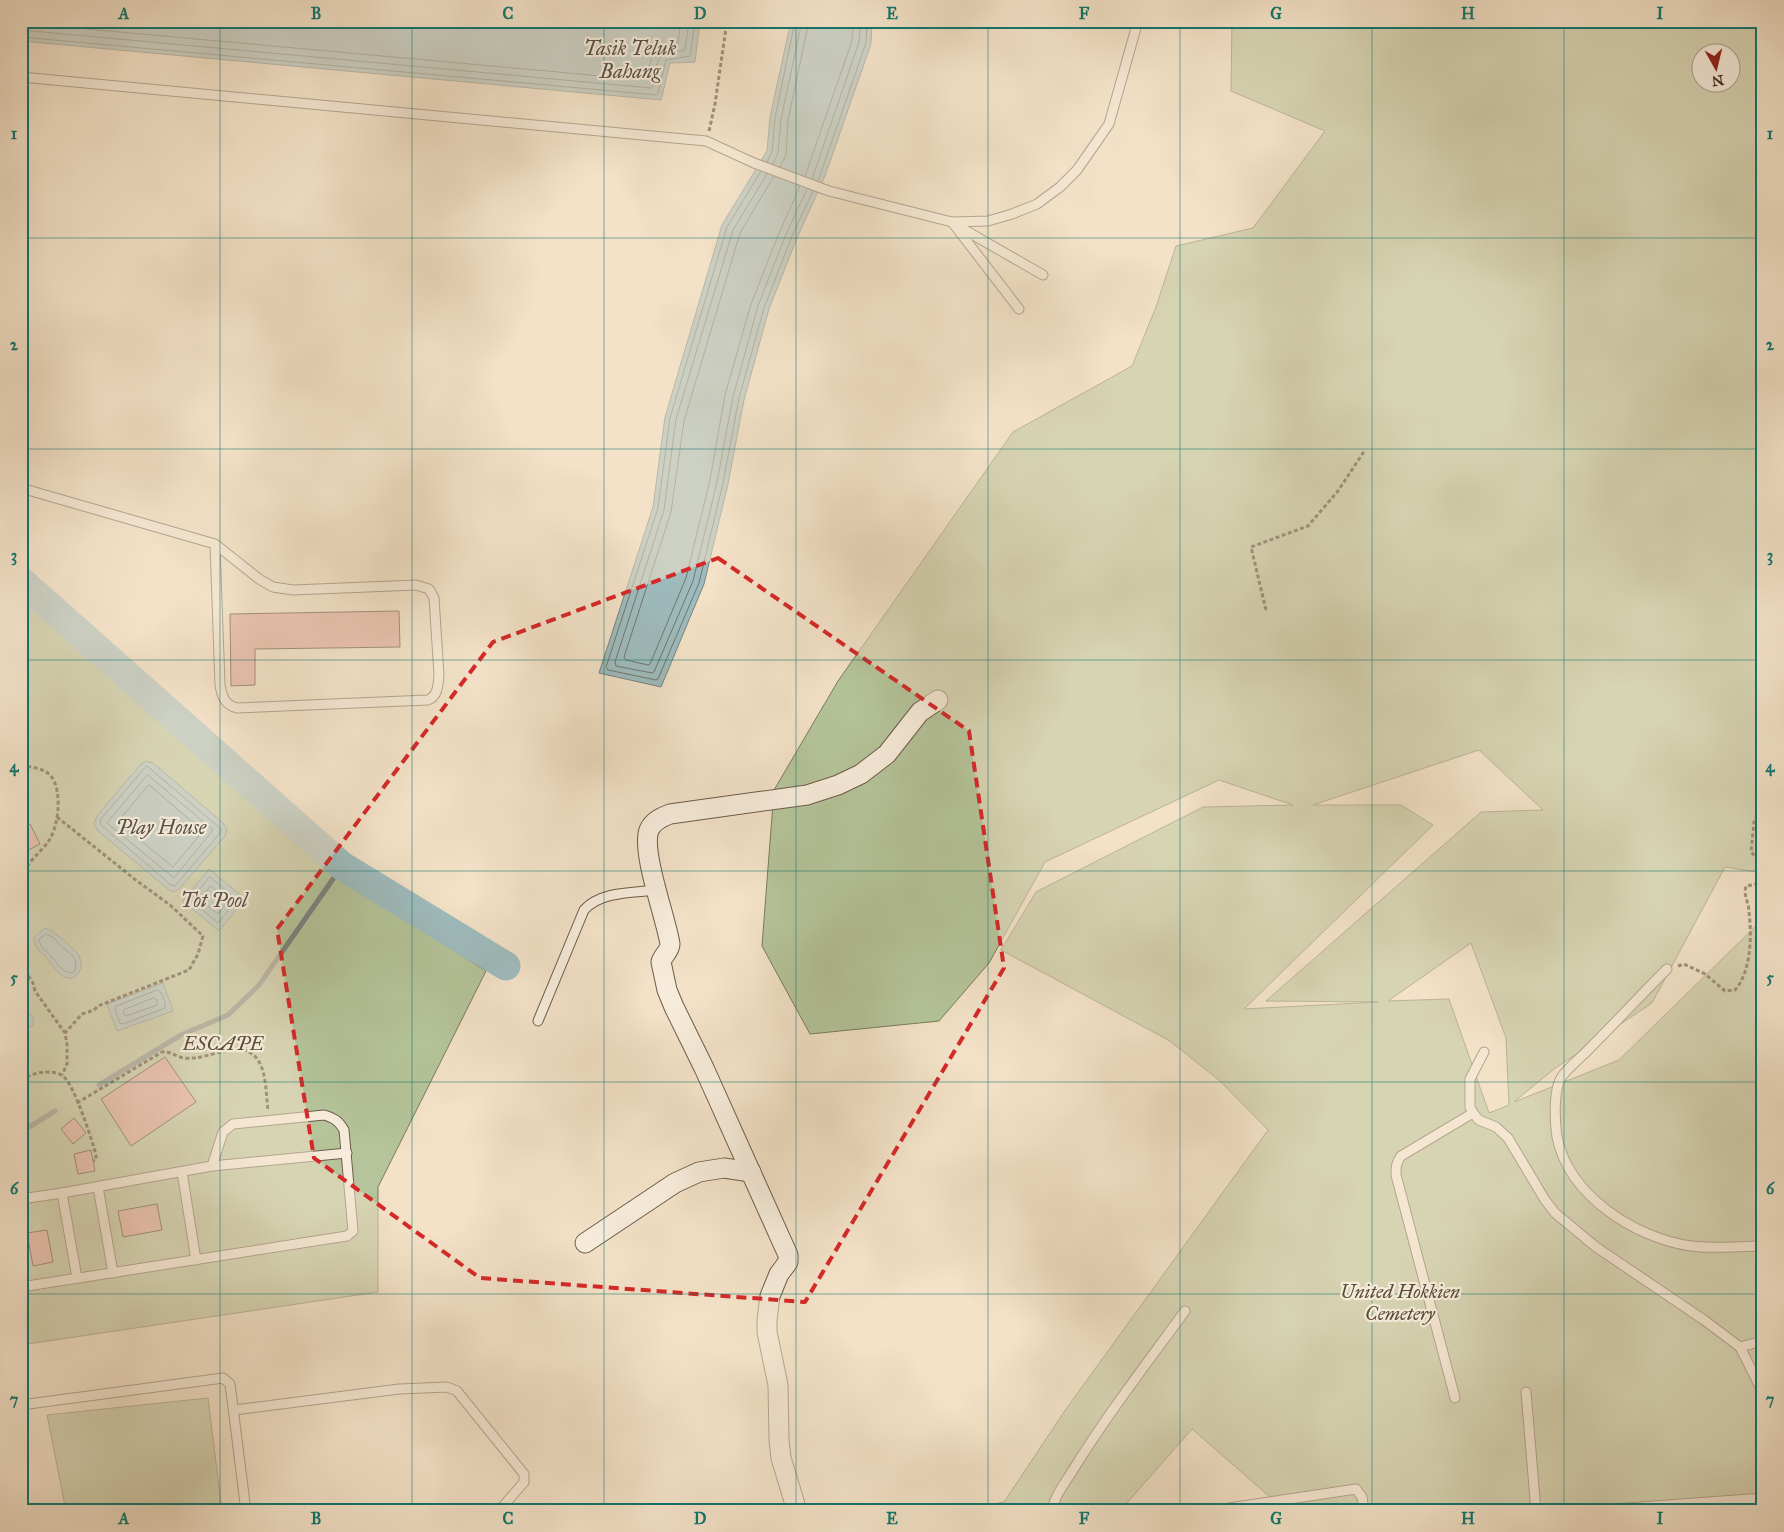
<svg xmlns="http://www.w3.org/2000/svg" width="1784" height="1532" font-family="'IM FELL Great Primer',serif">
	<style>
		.green { fill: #b5c49a; stroke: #7a7a5d; fill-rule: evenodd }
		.water { fill: #9ebcbe; stroke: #78847f }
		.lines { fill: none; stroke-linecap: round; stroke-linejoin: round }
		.shore { stroke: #6e766f; stroke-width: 1 }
		.stream { stroke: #78847f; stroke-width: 5 }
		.river { stroke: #9ebcbe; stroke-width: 29 }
		.building { fill: #e0a094; stroke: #3e2f20 }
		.service-casing { stroke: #6b5c4a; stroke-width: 11 }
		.minor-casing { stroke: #6b5c4a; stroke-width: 21 }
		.path { stroke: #3e2f20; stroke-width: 3; stroke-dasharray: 4 2.5; stroke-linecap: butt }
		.service { stroke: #f7ecdb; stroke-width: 9 }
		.minor { stroke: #f7ecdb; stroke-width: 19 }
		.marked { fill: none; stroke: #d62828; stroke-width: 4; stroke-dasharray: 10 6; stroke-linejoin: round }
		.grid { fill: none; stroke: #0f766e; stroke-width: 1; stroke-opacity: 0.55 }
		.labels { text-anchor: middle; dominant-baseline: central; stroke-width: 4.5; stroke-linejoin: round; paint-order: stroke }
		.park-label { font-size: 19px; font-style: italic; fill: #564d38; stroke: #f7ecdb }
		.water-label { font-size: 20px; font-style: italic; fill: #565248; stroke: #f7ecdb }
		.neatline { fill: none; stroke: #0f766e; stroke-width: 2 }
		.grid-label { font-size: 16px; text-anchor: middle; font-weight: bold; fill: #0f766e }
	</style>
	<rect width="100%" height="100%" fill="#f3e2c8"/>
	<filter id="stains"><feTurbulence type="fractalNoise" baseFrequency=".004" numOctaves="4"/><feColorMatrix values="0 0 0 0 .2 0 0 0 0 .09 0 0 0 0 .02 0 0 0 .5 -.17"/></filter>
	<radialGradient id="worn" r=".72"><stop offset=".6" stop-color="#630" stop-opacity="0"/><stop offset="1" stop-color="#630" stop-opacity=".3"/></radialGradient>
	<g class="green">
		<path d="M1232,21H1763V873L1725,867L1652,1003L1554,1069L1514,1102L1619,1060L1763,919V1511H1286L1192,1429L1120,1511H954L1004,1502L1066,1409L1268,1130L1220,1081L1170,1041L1001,950L1036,892L1203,807L1293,805L1219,780L1045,862L989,963L939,1021L810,1034L762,946L774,790L838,681L1013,432L1132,366L1156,307L1176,246L1253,228L1325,131L1231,91ZM1702,52H1732V82H1702ZM1479,750L1543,810L1481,812L1266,1001L1378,1002L1244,1009L1433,825L1401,805H1313ZM1471,943L1506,1038L1509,1105L1489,1113L1449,999L1388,1001Z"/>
		<polygon points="21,593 323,867 486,971 378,1187 378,1292 21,1345"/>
		<polygon points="208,1398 222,1511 66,1511 47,1415"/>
	</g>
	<g class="water">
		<polygon points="21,21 700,21 695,62 670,63 661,100 21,41"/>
		<polygon points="791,21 872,21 871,44 825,176 797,238 769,309 744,400 728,484 704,584 661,687 599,673 653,507 665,417 722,225 767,151 770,117"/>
		<polygon points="146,761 153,763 223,823 227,829 225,836 179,889 174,892 169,890 98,831 94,824 97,816 140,765"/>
		<polygon points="209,869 245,899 219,931 183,901"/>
		<path d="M45,928C52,929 75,949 79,956C81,960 81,963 81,968C71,989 58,973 49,961C42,951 36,952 34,938Z"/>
		<polygon points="163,983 173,1011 117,1031 107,1004"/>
		<polygon points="21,1009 30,1014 34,1020 32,1026 21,1032"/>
	</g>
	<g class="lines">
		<g class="shore">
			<path d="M21,23L645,80L647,78C650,67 650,52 662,46C667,44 673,44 678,43L681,21"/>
			<path d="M21,30L651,88L653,86C655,75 655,54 669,52C674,51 680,52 685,50L689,21"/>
			<polyline points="21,37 656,95 658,93 666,60 690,56 695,21"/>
			<polyline points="767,162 772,152 775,118 795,21"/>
			<polyline points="773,164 778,153 781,119 802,21"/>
			<polyline points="780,167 786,155 788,120 809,21"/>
			<polyline points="761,171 727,227 670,418 658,508 606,667 608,670 656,680 658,679 699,583 723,483 739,398 764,308 792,236 813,191"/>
			<polyline points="767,174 733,230 676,419 664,510 615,662 616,666 652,673 654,672 693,581 717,482 733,397 758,306 786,234 807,189"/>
			<polyline points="774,176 740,233 684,421 671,512 624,657 626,660 648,665 650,664 686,578 710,480 725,395 751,304 780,231 800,186"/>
			<polyline points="805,176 852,41 853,21"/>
			<polyline points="812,179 859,42 861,21"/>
			<polyline points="818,181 866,43 867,21"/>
			<polygon points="147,766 221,829 220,833 175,886 171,885 100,824 101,819"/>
			<polygon points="148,775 213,830 174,878 107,823"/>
			<polygon points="149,785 203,831 173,867 118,822"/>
			<polygon points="210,877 237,900 218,923 191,900"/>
			<polygon points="211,886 228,900 218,914 200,900"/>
			<path d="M46,934L53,937L62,947L71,954L75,959L76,966L74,972L69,973C59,969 58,963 51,956C46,950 41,949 39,940Z"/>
			<path d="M158,990C162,992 166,1003 165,1008L123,1024L120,1023L115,1009V1007Z"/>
			<polygon points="154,998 157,1000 157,1005 126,1016 123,1014 124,1010"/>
		</g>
		<g class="stream">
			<polyline points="99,1085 181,1035 228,1015 259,985 342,866"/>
			<polyline points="21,1132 55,1111"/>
		</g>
		<polyline class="river" points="21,581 342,866 506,966"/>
	</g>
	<g class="building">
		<polygon points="399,611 400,647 255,649 255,685 231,686 230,614"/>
		<polygon points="30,824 40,844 21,854 21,828"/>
		<polygon points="165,1057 196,1102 131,1146 101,1099"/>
		<polygon points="74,1118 86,1133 73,1144 61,1129"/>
		<polygon points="91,1150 95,1171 78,1174 74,1154"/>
		<polygon points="157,1204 162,1230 123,1237 118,1211"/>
		<polygon points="47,1230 53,1262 33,1266 27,1233"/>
	</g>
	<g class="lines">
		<defs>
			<g id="service">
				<polyline points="21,77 706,141 754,163 829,191 952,222 988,221 1012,214 1037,204 1060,187 1077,170 1109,124 1138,21"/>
				<polyline points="952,222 1019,309"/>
				<polyline points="956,225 1043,275"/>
				<path d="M21,488L215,544L259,579L273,587L293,590L416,585L429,589L434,598L439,675C438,685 438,696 428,700L237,708C225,705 222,697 220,685L215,544"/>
				<path d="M1667,969C1641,995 1616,1022 1590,1048C1582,1057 1567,1068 1561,1078C1553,1091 1555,1123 1557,1137C1569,1196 1635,1238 1691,1246C1714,1249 1739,1246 1763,1246"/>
				<path d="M538,1021L584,910C601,891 633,893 656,890"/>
				<polyline points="1484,1052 1470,1079 1470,1107 1473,1113 1479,1120 1496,1127 1508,1138 1545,1200 1555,1213 1596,1247 1704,1320 1740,1347 1763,1393"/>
				<polyline points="182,1172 196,1260"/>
				<polyline points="98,1187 113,1273"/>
				<polyline points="62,1193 77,1278"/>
				<polyline points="21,1199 62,1193 212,1166 347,1153"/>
				<path d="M21,1287L347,1236L353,1231L344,1130C339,1121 334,1118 324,1115L233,1124L223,1132L212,1166"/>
				<polyline points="1740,1347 1763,1341"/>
				<polyline points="1526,1392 1536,1511"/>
				<path d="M1455,1398L1396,1175C1396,1167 1396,1163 1401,1156L1473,1113"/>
				<polyline points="21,1405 223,1378 230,1384 246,1511"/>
				<polyline points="234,1410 399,1389 447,1387 457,1391 524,1474 524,1482 499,1511"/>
				<path d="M1052,1511C1054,1496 1066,1482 1073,1470C1107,1415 1147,1363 1185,1311"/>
				<polyline points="1209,1511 1356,1489 1362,1497 1364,1511"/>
				<polyline points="1586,1511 1763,1498"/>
			</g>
			<g id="minor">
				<polyline points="585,1243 675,1183 699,1172 724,1168 751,1172"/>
				<path d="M797,1511L781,1458L779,1440L778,1385L767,1332V1320L770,1296L779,1274L788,1262V1255L704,1068L674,1007L667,990L661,962C663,955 670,951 670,944C666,918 641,852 649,830C653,821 662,817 670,814L807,795L838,785L861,774L887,754L920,712L938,700"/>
			</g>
		</defs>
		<use href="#service" class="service-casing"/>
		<use href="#minor" class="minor-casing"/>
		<g class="path">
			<polyline points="709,131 715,104 727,21"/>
			<polyline points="1266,610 1251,547 1308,526 1338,491 1365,450"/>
			<path d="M21,765C31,767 43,768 50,775C63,789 59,827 48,842C40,853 24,865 21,879"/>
			<polyline points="1763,803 1754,822 1751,852 1763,865"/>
			<polyline points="57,817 137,881 170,905 203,936 198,954 189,970 98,1006 94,1010 82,1014 65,1033"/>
			<polyline points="21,864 24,871"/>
			<polyline points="21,965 33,983 35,991 65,1033 67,1044 67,1064 62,1075"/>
			<path d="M1678,966L1684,964L1705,974L1725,991L1735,990C1751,972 1752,936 1749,912C1749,903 1743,895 1746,886C1753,885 1761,884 1763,877"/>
			<path d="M21,1080C32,1073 51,1068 63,1076C74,1084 92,1140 96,1155V1160L93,1161"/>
			<path d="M77,1103L162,1052C169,1051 174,1055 180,1057C185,1059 191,1058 196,1058C208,1056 226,1049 238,1049C268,1051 265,1088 268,1110"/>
		</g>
		<use href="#service" class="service"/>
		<use href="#minor" class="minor"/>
	</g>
	<path d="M0 0H1784V1532H0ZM718,558L969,731L1004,968L805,1302L480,1278L314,1158L277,929L493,642Z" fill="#f3e2c8" fill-opacity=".55" fill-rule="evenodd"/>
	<path class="marked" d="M718,558L969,731L1004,968L805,1302L480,1278L314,1158L277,929L493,642Z"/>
	<path class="grid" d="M220,21V1511M412,21V1511M604,21V1511M796,21V1511M988,21V1511M1180,21V1511M1372,21V1511M1564,21V1511M21,238H1763M21,449H1763M21,660H1763M21,871H1763M21,1082H1763M21,1294H1763"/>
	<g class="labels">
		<g class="park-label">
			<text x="223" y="1043">ESCAPE</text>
			<text x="1400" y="1291">United Hokkien<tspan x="1400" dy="22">Cemetery</tspan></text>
		</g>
		<g class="water-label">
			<text x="630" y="48">Tasik Teluk<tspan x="630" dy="23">Bahang</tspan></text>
			<text x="161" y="827">Play House</text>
			<text x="214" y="900">Tot Pool</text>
		</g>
	</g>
	<rect width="1784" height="1532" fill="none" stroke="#f3e2c8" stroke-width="55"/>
	<g transform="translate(1716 68) rotate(172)"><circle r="24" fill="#f7ecdb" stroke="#ada090"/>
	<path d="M0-4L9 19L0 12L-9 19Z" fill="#8f2418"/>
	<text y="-8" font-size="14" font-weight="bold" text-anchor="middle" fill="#3e2f20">N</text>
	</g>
	<rect x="28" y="28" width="1728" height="1476" class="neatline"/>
	<g class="grid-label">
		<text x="124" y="19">A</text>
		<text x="316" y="19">B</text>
		<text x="508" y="19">C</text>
		<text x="700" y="19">D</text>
		<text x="892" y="19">E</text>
		<text x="1084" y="19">F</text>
		<text x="1276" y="19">G</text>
		<text x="1468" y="19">H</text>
		<text x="1660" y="19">I</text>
		<text x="14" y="139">1</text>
		<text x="1770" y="139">1</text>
		<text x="14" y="350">2</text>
		<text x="1770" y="350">2</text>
		<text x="14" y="561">3</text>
		<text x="1770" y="561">3</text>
		<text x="14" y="772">4</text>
		<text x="1770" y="772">4</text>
		<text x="14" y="983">5</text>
		<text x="1770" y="983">5</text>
		<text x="14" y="1194">6</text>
		<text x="1770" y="1194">6</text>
		<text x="14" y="1405">7</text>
		<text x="1770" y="1405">7</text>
		<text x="124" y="1524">A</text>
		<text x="316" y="1524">B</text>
		<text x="508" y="1524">C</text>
		<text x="700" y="1524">D</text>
		<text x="892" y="1524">E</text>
		<text x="1084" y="1524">F</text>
		<text x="1276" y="1524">G</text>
		<text x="1468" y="1524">H</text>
		<text x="1660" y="1524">I</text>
	</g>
	<rect width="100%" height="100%" filter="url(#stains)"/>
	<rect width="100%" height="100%" fill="url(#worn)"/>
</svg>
